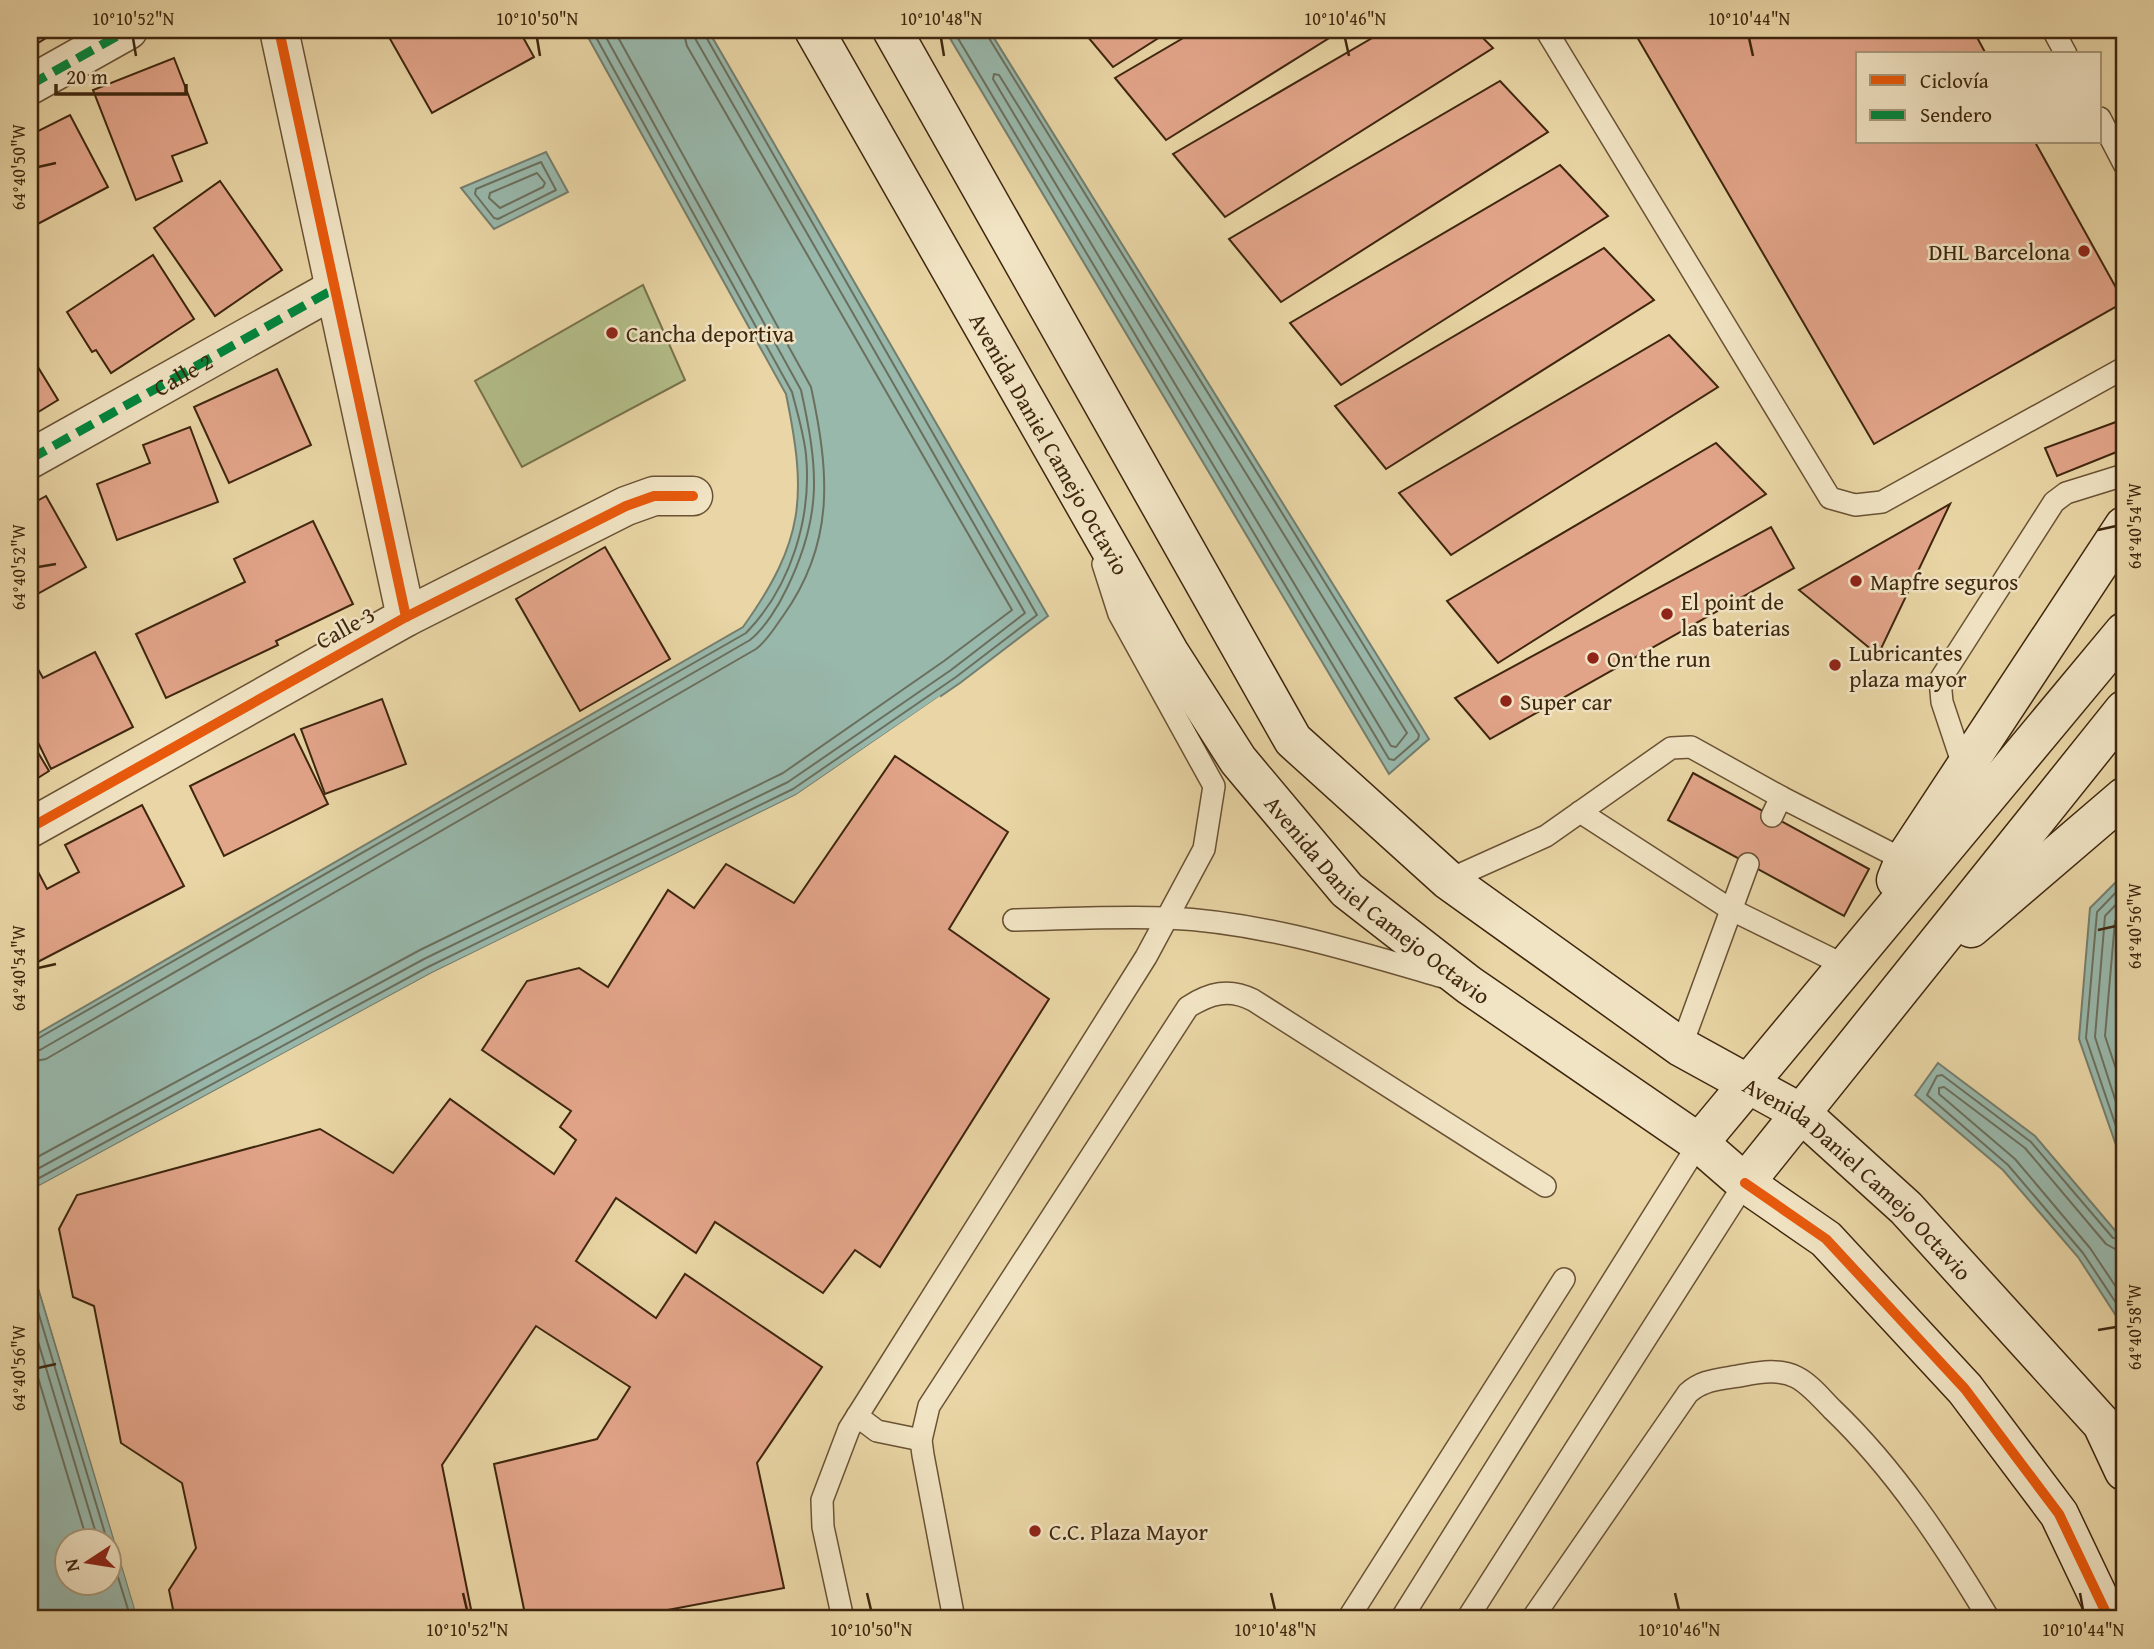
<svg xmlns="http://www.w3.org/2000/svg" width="2154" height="1649" font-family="'Gentium Book Plus',serif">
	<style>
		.green { fill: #b3be89; stroke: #78724c; stroke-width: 2 }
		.water { fill: #98b8ac; stroke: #747e6d; stroke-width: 2; fill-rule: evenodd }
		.pier { fill: #e9d5a5 }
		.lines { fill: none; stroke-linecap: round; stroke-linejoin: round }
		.shore { stroke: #6b6f5d; stroke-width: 2 }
		.building { fill: #e2a489; stroke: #3e260e; stroke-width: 2 }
		.lane-casing { stroke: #695234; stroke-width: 24 }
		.street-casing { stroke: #695234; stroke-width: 41 }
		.secondary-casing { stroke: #3e260e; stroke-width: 41 }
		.lane { stroke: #f1e4c4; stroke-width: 21 }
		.street { stroke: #f1e4c4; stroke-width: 38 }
		.secondary { stroke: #f1e4c4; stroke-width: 38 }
		.quiet { stroke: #00873e; stroke-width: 9; stroke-dasharray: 18 9; stroke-linecap: butt }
		.cycleway-casing { stroke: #f1e4c4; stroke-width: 15 }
		.cycleway { stroke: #e8590c; stroke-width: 10 }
		.ticks { fill: none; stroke: #3e260e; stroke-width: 2.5 }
		.poi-dot { fill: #8f2418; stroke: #f1e4c4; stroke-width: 2.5 }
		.labels { text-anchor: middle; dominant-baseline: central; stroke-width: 5; stroke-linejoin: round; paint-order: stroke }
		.poi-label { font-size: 23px; fill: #3e260e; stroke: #f1e4c4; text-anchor: start }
		.street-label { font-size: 23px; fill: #3e260e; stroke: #f1e4c4 }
		.neatline { fill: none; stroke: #3e260e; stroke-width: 2.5 }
		.ticks-label { font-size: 18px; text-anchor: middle; fill: #3e260e }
	</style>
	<rect width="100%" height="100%" fill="#e9d5a5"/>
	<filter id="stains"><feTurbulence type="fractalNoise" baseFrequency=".00286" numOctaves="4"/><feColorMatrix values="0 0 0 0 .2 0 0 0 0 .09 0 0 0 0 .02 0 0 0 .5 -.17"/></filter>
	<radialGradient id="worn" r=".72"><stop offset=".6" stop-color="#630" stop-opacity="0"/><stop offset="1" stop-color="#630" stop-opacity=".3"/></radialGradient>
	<polygon class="green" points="643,285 685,380 522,467 475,381"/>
	<g class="water">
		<path d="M584,30H708L1048,616L960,683L796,795L432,973L30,1191V1038L743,627C805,540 807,496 786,394Z"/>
		<polygon points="945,30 989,30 1429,739 1389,774"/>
		<polygon points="546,152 568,192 494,229 461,188"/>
		<polygon points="2124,874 2124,1168 2079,1039 2090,908"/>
		<polygon points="1938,1063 2035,1136 2118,1234 2124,1231 2124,1328 2078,1257 2003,1170 1915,1095"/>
		<path d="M30,1261L138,1619H30ZM66,1540H108V1582H66Z"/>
	</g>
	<g class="pier">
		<polygon points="940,696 941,699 798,798 433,976 30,1194 30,1191 432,973 796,795"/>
		<polygon points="30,1257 33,1260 142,1619 138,1619"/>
	</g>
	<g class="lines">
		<g class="shore">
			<polyline points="953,30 1389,759 1394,760 1418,739 1419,735 984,30"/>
			<polygon points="994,74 999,75 1407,733 1396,747 1391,746 993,79"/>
			<polygon points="541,162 556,190 498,219 494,218 475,194 476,189"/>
			<polygon points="537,173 545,183 543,187 500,208 489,198 490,193"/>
			<polyline points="2124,884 2097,912 2086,1038 2124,1150"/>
			<polyline points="2124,896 2105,916 2095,1037 2124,1127"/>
			<polyline points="2124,911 2115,921 2105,1036 2124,1093"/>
			<path d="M30,1043L746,633C791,587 812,517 806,455C804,434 797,412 792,392L592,30"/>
			<path d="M30,1052L40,1050L750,640C765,628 779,605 787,588C823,514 818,468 801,390L602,30"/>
			<path d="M30,1062L46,1059L756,649C767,641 775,627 783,616C836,542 829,471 811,387L614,30"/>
			<polyline points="30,1161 420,950 783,773 944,661 1012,610 687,46 683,30"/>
			<polyline points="30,1173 424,959 788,782 951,670 1025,613 696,40 694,30"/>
			<polyline points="30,1183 428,967 793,789 956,677 1037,615 702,30"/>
			<polyline points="2124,1239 2113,1238 2031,1142 1942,1075 1937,1076 1927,1095 2008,1165 2083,1253 2124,1315"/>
			<polyline points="2124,1249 2115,1249 2106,1244 2025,1148 1944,1087 1939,1088 1939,1094 2015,1159 2090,1248 2124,1299"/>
			<polyline points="30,1285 107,1540"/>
			<polyline points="30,1315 98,1540"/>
			<polyline points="30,1351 87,1540"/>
			<polyline points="108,1545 131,1619"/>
		</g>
	</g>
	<g class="building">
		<polygon points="30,30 59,30 30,48"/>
		<polygon points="385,30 519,30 534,57 432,113"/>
		<polygon points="1082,30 1171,30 1113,67"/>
		<polygon points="1197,30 1342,30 1166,140 1115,78"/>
		<polygon points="1386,30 1475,30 1493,48 1225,217 1173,154"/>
		<polygon points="1633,30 1973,30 1986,54 1858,54 1858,142 2035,142 2124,302 1874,444"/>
		<polygon points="174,58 207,143 172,156 182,181 136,200 93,90"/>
		<polygon points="1500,81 1548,132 1281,302 1229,239"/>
		<polygon points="70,115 108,187 30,228 30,135"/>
		<polygon points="1560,165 1608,216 1341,385 1290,323"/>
		<polygon points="220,181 282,270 215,316 154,228"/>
		<polygon points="1604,248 1654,300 1386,469 1335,406"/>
		<polygon points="153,255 194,319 111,373 96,350 92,352 67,312"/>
		<polygon points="1669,335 1718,387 1451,555 1399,493"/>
		<polygon points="30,354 58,400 30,417"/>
		<polygon points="277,369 311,445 229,483 194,407"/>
		<polygon points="2124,419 2124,449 2057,476 2045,448"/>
		<polygon points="190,427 218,502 117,540 97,484 150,463 143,445"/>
		<polygon points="1716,443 1766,494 1498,663 1447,601"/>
		<polygon points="46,496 86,567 30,598 30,505"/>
		<polygon points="1950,504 1878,655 1799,590"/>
		<polygon points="313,521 353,604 276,641 278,645 166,698 136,634 245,582 234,559"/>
		<polygon points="1771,527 1794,568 1490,739 1455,698"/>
		<polygon points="605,547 670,659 580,711 516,599"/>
		<polygon points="95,652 133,727 51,769 30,726 30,655 43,678"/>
		<polygon points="382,699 406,764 325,794 301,729"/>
		<polygon points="294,734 328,804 224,856 190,786"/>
		<polygon points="30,739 49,771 30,783"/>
		<polygon points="895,756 1008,832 949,929 1049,999 880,1267 855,1250 823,1293 715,1222 696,1253 616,1198 576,1261 656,1318 685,1274 822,1367 757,1463 784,1588 620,1619 526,1619 494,1464 597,1439 630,1387 536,1326 442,1465 473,1619 175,1619 169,1590 196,1548 182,1483 121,1443 94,1306 73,1297 59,1229 77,1195 320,1129 393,1173 450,1099 554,1174 576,1140 560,1127 571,1111 482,1050 527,981 579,968 608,987 668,890 694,908 726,864 794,903"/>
		<polygon points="1693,773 1869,869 1844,916 1668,820"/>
		<polygon points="142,805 184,886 30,966 30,866 34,864 47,889 79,872 65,845"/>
	</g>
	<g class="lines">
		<defs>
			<g id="lane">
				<polyline points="1546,30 1830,498 1855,505 1882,502 2124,368"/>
				<polyline points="2053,30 2066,54"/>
				<polyline points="2100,118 2124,164"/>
				<polyline points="1964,768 1942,702 1940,680 2054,502 2066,493 2124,475"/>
				<polyline points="1580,812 1730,909 1846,966"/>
				<polyline points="1772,816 1781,797 1904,860"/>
				<polyline points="1448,880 1546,836 1671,748 1691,747 1781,797"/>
				<path d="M1014,920C1065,919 1117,916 1168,918C1262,922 1354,951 1443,977"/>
				<polyline points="1681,1047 1748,864"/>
				<polyline points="857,1416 877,1431 921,1440"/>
				<polyline points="843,1619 823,1527 822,1500 849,1429 1146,957 1204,849 1214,786 1119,614 1103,564"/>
				<path d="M954,1619L923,1455L921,1440L929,1406L1188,1007C1210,993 1229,988 1253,1000L1545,1186"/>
				<polyline points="1348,1619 1564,1279"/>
				<polyline points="1401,1619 1699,1143"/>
				<polyline points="1467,1619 1745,1183"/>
				<path d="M1532,1619L1688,1393C1701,1381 1715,1380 1732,1377C1753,1374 1776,1367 1796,1377C1810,1384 1821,1398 1832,1409C1896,1470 1944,1544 1989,1619"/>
			</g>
			<g id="street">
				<polyline points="279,30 406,617"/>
				<polyline points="30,85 128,30"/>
				<path id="s1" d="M30,459L334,289"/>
				<polyline points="30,828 406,617 626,506 654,496 693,496"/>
			</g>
			<g id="secondary">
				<path id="s2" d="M814,30L1169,652L1238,760L1347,890L1469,985L1699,1143L1745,1183L1826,1239L1965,1389L2059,1514L2109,1619"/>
				<path id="s3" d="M892,30L1293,740L1448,880L1681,1047L1801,1113L1906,1208L2102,1424L2124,1471"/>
				<polyline points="1896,880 1904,860 2124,526"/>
				<polyline points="1971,928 2124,797"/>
				<polyline points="1699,1143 2124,632"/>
				<polyline points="1745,1183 2124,710"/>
			</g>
		</defs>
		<use href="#lane" class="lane-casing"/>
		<use href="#street" class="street-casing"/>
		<use href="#secondary" class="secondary-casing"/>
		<use href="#lane" class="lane"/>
		<use href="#street" class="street"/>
		<use href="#secondary" class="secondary"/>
		<g class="quiet">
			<polyline points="30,85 128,30"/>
			<polyline points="30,459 334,289"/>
		</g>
		<defs>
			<g id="cycleway">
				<polyline points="279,30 406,617"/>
				<polyline points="30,828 406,617 626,506 654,496 693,496"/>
				<polyline points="1745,1183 1826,1239 1965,1389 2059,1514 2109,1619"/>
			</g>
		</defs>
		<use href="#cycleway" class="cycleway-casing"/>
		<use href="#cycleway" class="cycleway"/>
	</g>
	<path class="ticks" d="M133,38L136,56M537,38L540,56M941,38L944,56M1345,38L1349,56M1749,38L1753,56M38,167L56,163M2098,530L2116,526M38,567L56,564M2098,930L2116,926M38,968L56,964M2098,1330L2116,1327M38,1368L56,1364M463,1593L467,1610M867,1593L871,1610M1271,1593L1275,1610M1675,1593L1679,1610M2080,1593L2083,1610"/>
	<g class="poi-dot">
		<circle cx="2084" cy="251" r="7"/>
		<circle cx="612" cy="333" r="7"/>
		<circle cx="1856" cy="581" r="7"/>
		<circle cx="1667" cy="614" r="7"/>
		<circle cx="1593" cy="658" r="7"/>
		<circle cx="1835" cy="665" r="7"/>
		<circle cx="1506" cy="701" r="7"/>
		<circle cx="1035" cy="1531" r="7"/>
	</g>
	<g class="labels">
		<g class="poi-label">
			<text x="2070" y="251" text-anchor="end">DHL Barcelona</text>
			<text x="626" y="333">Cancha deportiva</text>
			<text x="1870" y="581">Mapfre seguros</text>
			<text x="1681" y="601">El point de<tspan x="1681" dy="26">las baterias</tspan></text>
			<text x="1849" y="652">Lubricantes<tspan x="1849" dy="26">plaza mayor</tspan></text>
			<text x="1607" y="658">On the run</text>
			<text x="1520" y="701">Super car</text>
			<text x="1049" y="1531">C.C. Plaza Mayor</text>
		</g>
		<g class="street-label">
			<text stroke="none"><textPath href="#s1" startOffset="175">Calle 2</textPath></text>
			<text stroke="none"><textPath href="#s2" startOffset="476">Avenida Daniel Camejo Octavio</textPath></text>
			<text transform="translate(345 627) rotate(-29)">Calle 3</text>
			<text stroke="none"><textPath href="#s2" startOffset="1043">Avenida Daniel Camejo Octavio</textPath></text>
			<text stroke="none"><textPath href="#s3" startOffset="1533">Avenida Daniel Camejo Octavio</textPath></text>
		</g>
	</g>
	<rect width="2154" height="1649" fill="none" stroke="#e9d5a5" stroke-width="77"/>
	<rect x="1856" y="52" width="245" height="91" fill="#f1e4c4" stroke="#a9987b" stroke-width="2"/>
	<rect x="1870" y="75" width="35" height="10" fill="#e8590c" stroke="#a9987b" stroke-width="2"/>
	<text x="1920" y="88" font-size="21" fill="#3e260e">Ciclovía</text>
	<rect x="1870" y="110" width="35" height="10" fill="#00873e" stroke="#a9987b" stroke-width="2"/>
	<text x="1920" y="122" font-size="21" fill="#3e260e">Sendero</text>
	<g transform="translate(88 1562) rotate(258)"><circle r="33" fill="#f1e4c4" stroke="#a9987b" stroke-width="2"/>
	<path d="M0-5L12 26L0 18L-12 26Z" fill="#8f2418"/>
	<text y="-10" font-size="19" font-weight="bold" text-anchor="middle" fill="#3e260e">N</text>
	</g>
	<path d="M56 84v10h130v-10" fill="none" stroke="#3e260e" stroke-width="3.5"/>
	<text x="66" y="84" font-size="21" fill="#3e260e" stroke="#f1e4c4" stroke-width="5" paint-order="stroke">20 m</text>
	<rect x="38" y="38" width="2078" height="1572" class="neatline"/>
	<g class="ticks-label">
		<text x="133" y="25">10°10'52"N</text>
		<text x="537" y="25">10°10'50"N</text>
		<text x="941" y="25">10°10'48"N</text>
		<text x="1345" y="25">10°10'46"N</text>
		<text x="1749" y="25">10°10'44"N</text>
		<text transform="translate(19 167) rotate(-90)" y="6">64°40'50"W</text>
		<text transform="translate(2135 526) rotate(-90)" y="6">64°40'54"W</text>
		<text transform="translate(19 567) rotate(-90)" y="6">64°40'52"W</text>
		<text transform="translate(2135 926) rotate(-90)" y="6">64°40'56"W</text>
		<text transform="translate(19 968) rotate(-90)" y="6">64°40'54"W</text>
		<text transform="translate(2135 1327) rotate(-90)" y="6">64°40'58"W</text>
		<text transform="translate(19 1368) rotate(-90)" y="6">64°40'56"W</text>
		<text x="467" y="1636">10°10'52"N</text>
		<text x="871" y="1636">10°10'50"N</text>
		<text x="1275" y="1636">10°10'48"N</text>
		<text x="1679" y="1636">10°10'46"N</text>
		<text x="2083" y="1636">10°10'44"N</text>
	</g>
	<rect width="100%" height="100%" filter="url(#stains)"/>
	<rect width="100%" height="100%" fill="url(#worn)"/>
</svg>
